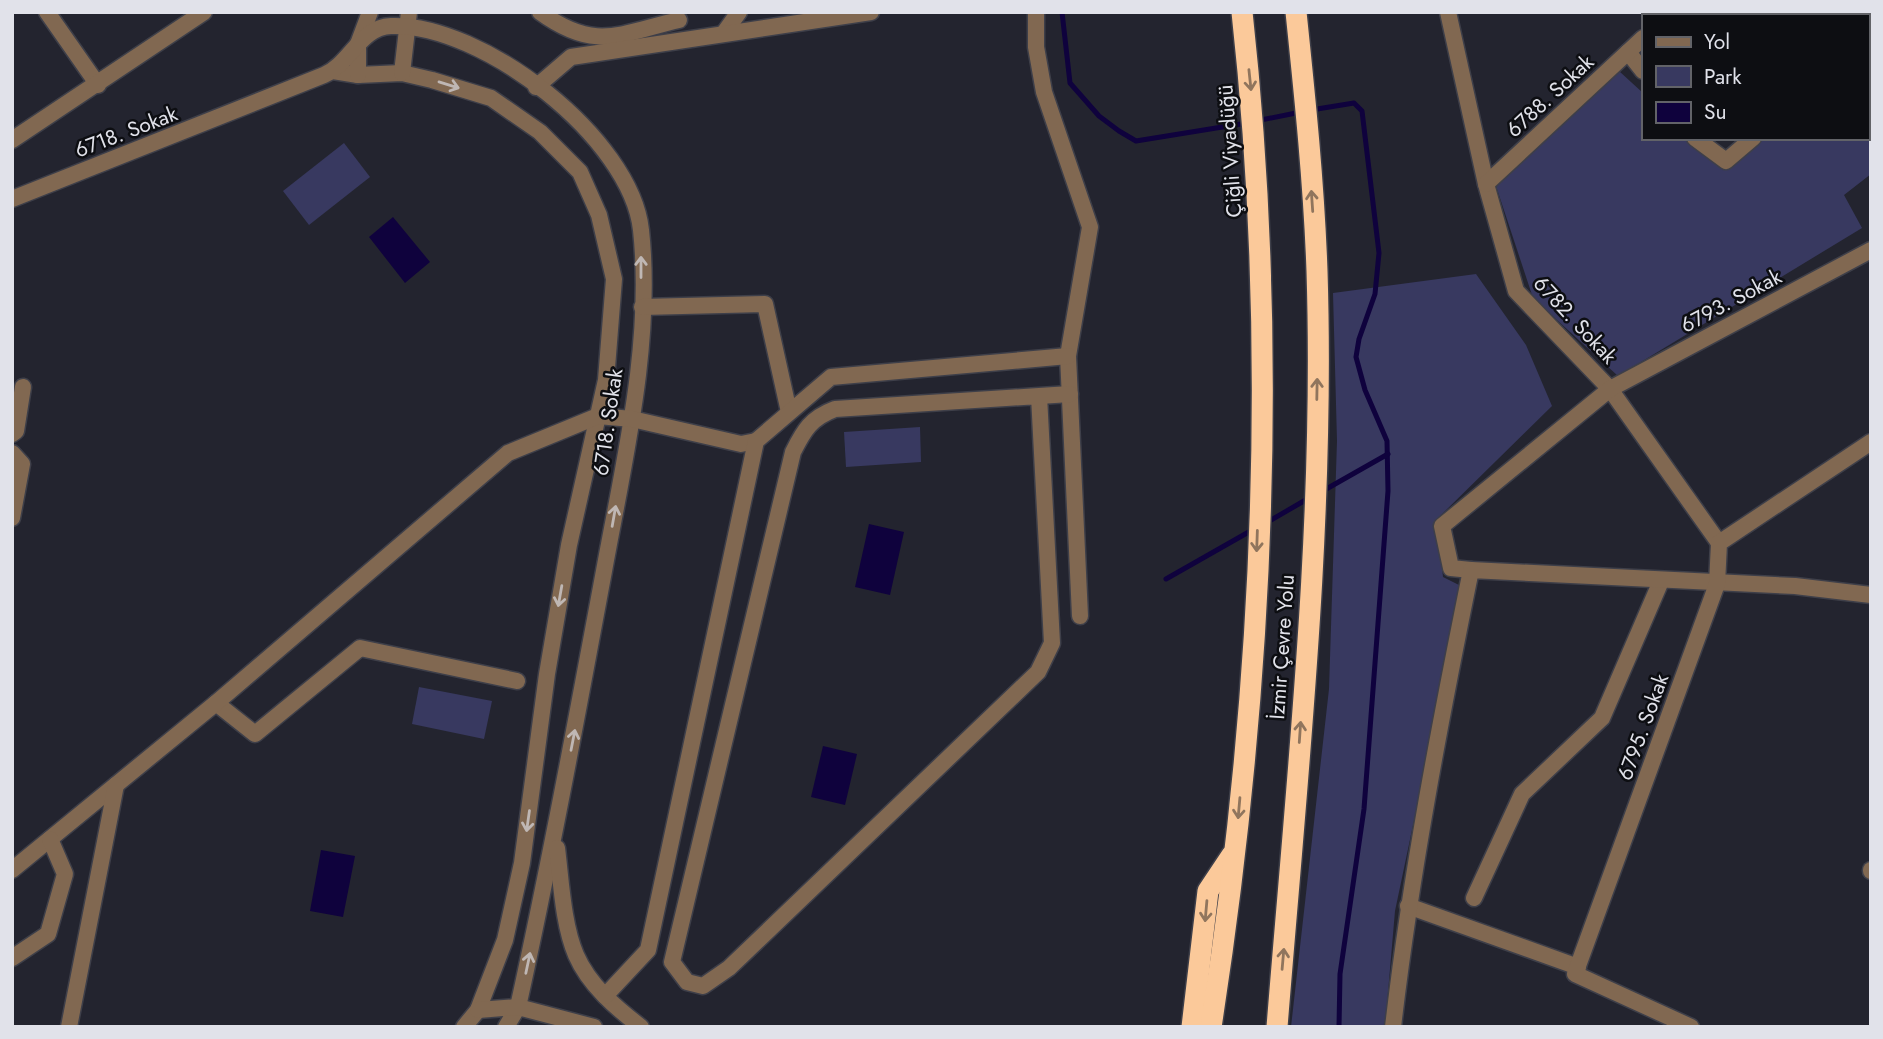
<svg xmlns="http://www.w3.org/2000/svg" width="1883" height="1039" font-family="Jost,sans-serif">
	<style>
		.green { fill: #383960 }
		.water { fill: #0f023d }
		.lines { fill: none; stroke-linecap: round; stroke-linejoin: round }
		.stream { stroke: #0f023d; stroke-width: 5 }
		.minor-casing { stroke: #3e3f49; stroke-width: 19 }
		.highway-casing { stroke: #3e3f49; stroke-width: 24 }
		.minor { stroke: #816851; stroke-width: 16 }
		.highway { stroke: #fbc99a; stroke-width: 21 }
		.oneway { stroke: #90755d }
		.oneway2 { stroke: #bfb7b4 }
		.labels { text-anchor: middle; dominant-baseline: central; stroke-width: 5; stroke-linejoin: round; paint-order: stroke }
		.street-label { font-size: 21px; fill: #e1e2ea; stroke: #0d0e12 }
	</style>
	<rect width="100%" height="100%" fill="#23242f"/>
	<g class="green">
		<polygon points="1871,50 1871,174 1844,195 1862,228 1618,376 1533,298 1495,183 1619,71 1643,93 1643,138 1695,138 1727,166 1762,138 1867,138 1867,53"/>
		<polygon points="344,143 370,177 309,225 283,191"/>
		<polygon points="1476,274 1526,345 1552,406 1437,519 1443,577 1463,587 1395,911 1385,1027 1291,1027 1329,689 1337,441 1333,293"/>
		<polygon points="920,427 921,462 846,467 844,432"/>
		<polygon points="419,687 492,701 484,739 412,724"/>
	</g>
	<g class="water">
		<polygon points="393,217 430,262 405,283 369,237"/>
		<polygon points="869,524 904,532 890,595 855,587"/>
		<polygon points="823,746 857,754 845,805 811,797"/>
		<polygon points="321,850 355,856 343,917 310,911"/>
	</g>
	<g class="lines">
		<g class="stream">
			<polyline points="1062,12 1070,83 1099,116 1119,131 1136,141 1247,123"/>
			<polyline points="1311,110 1354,103 1362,111 1379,253 1375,294 1359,339 1356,357 1365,390 1387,441 1388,491 1364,809 1340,974 1339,1027"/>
			<polyline points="1256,121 1301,112"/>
			<polyline points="1321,492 1388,454"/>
			<polyline points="1266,523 1309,498"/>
			<polyline points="1166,579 1254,529"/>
		</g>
		<defs>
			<g id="minor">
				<polyline points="47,12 98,85"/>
				<path d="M540,12C595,52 619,34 679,20"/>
				<polyline points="1036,12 1036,47 1044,92 1090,227 1068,356 1080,616"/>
				<polyline points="1448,12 1486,184 1516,291 1610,389 1719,543"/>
				<polyline points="1668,16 1672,12"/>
				<polyline points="724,33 739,12"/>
				<polyline points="1867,42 1871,39"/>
				<polyline points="1628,52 1643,71"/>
				<polyline points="333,71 358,75 402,73 432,80 491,98 540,132 580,172 599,215 614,279 606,380 569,545 547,674 522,863 505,940 478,1010 464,1027"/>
				<polyline points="402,73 409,12"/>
				<polyline points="358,75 358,44 370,12"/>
				<polyline points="536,87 571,57 871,12"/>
				<polyline points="1695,138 1726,161 1753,138"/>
				<polyline points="12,140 204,12"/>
				<polyline points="1486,184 1643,38"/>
				<path d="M12,199C116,158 220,117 324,75C350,64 360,27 391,26C482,23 631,138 641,230C653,342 624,461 604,571C577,716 550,862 518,1007L506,1027"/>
				<polyline points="642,307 765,304 789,412"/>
				<path d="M1039,396L1052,643L1038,672L729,968L703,986L687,982L672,962L793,452C804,430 811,418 835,409L1039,396L1070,394"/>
				<polyline points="12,434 16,431 23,387"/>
				<polyline points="12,453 22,464 12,518"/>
				<polyline points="1471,570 1451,568 1442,526 1610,389 1871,250"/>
				<polyline points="216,703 255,734 360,648 517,681"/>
				<path d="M557,848C561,880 563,925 576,955C589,985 616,1008 641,1027"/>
				<polyline points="12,870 216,703 508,453 598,416 632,419 741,444 756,441"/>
				<polyline points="1871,870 1871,871"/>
				<polyline points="1474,898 1522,794 1602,718 1661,581"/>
				<polyline points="1408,906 1578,967"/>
				<polyline points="12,958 48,934 65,874 50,839"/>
				<polyline points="605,996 648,950 756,441 831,377 1068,356"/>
				<polyline points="478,1010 518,1007 594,1027"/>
				<polyline points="69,1027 116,785"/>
				<path d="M1393,1027C1411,873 1440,722 1471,570L1795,586L1871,595"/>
				<polyline points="1691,1027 1575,974 1717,584 1719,543 1871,442"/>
			</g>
			<g id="highway">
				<polyline points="1192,1027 1208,891 1232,855"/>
				<path d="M1211,1027C1263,693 1279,348 1242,12"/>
				<path d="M1277,1027C1297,776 1325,523 1317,271C1314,185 1305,98 1296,12"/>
			</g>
		</defs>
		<use href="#minor" class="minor-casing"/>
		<use href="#highway" class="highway-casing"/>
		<use href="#minor" class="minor"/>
		<use href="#highway" class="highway"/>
	</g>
	<defs><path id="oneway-shaft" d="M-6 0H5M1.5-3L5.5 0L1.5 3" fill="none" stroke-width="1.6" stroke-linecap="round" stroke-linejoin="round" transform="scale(1.75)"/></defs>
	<g class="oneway">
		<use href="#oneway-shaft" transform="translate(1250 80) rotate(84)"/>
		<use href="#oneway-shaft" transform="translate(1312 201) rotate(-94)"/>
		<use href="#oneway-shaft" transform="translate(1317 389) rotate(-89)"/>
		<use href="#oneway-shaft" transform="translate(1257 541) rotate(92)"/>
		<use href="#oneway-shaft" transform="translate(1300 732) rotate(-86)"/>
		<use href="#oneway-shaft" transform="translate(1239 808) rotate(95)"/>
		<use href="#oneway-shaft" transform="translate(1206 911) rotate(95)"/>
		<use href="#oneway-shaft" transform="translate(1283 959) rotate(-85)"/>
	</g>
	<g class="oneway2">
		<use href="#oneway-shaft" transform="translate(449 85) rotate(17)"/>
		<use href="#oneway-shaft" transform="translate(641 267) rotate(-90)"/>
		<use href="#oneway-shaft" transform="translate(614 516) rotate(-80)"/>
		<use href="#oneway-shaft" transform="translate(560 596) rotate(100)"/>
		<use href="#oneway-shaft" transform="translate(573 740) rotate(-79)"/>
		<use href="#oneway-shaft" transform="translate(528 821) rotate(98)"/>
		<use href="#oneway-shaft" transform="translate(528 963) rotate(-78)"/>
	</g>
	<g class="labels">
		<g class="street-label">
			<text transform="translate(1550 96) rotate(-43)">6788. Sokak</text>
			<text transform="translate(126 132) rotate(-21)">6718. Sokak</text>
			<text transform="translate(1230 151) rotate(-94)">Çiğli Viyadüğü</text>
			<text transform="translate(1731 301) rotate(-28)">6793. Sokak</text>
			<text transform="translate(1575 320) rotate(47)">6782. Sokak</text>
			<text transform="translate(608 422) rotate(-82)">6718. Sokak</text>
			<text transform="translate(1282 647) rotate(-86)">İzmir Çevre Yolu</text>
			<text transform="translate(1643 727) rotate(-70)">6795. Sokak</text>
		</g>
	</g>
	<rect width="1883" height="1039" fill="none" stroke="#e1e2ea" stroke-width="28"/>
	<rect x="1642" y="14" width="228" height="126" fill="#0d0e12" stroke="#626368" stroke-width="2"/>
	<rect x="1656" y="37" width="35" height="10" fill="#816851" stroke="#626368" stroke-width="2"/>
	<text x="1704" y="49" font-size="21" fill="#e1e2ea">Yol</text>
	<rect x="1656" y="66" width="35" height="21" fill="#383960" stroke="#626368" stroke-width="2"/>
	<text x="1704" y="84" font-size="21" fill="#e1e2ea">Park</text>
	<rect x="1656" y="102" width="35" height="21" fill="#0f023d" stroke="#626368" stroke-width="2"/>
	<text x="1704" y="119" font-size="21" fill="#e1e2ea">Su</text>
</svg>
